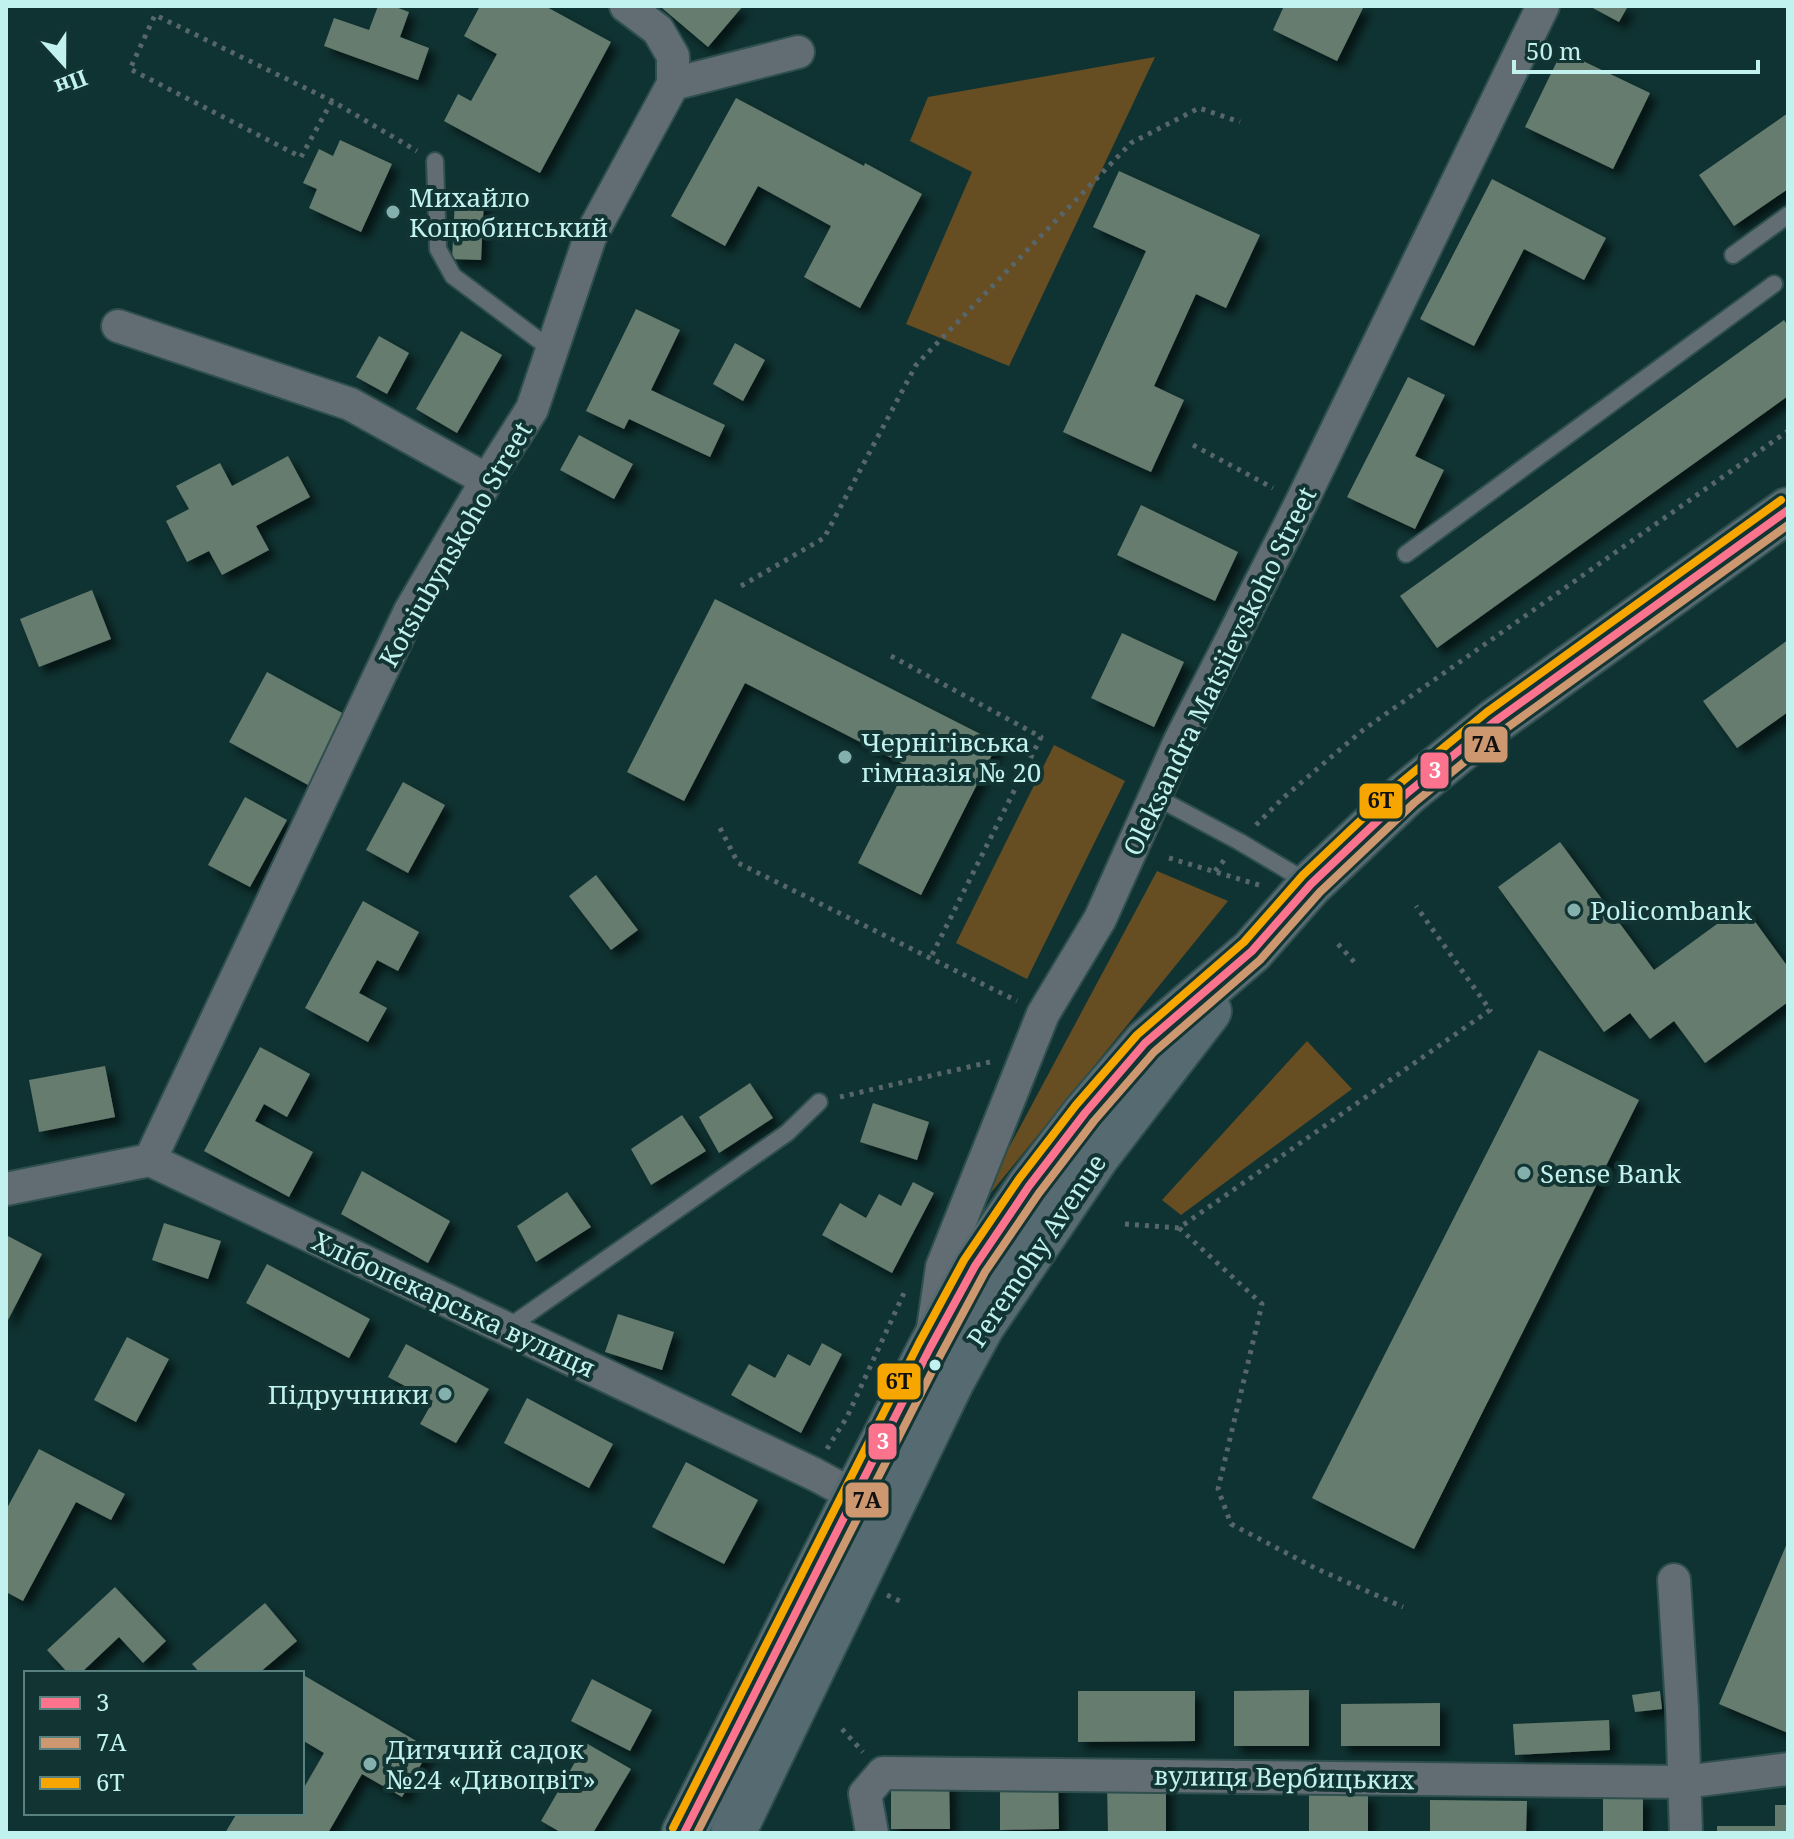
<svg xmlns="http://www.w3.org/2000/svg" width="1794" height="1839" font-family="'Noto Serif',serif">
	<style>
		.green { fill: #674d22 }
		.building { fill: #657c6e; filter: url(#shadow) }
		.lines { fill: none; stroke-linecap: round; stroke-linejoin: round }
		.service-casing { stroke: #2e4f4e; stroke-width: 20 }
		.minor-casing { stroke: #2e4f4e; stroke-width: 36 }
		.primary-casing { stroke: #2e4f4e; stroke-width: 48 }
		.path { stroke: #56666a; stroke-width: 5; stroke-dasharray: 4 6; stroke-linecap: butt }
		.service { stroke: #616c73; stroke-width: 16 }
		.minor { stroke: #616c73; stroke-width: 32 }
		.primary { stroke: #566a72; stroke-width: 44 }
		.bus-1-casing { stroke: #123534; stroke-width: 14 }
		.bus-2-casing { stroke: #123534; stroke-width: 14 }
		.bus-3-casing { stroke: #123534; stroke-width: 14 }
		.bus-1 { stroke: #fc738d; stroke-width: 8 }
		.bus-2 { stroke: #cd976f; stroke-width: 8 }
		.bus-3 { stroke: #f7a600; stroke-width: 8 }
		.poi-dot { fill: #83afad; stroke: #123534; stroke-width: 3 }
		.bus-dot { fill: #c1f2ef; stroke: #123534; stroke-width: 3 }
		.labels { text-anchor: middle; dominant-baseline: central; stroke-width: 8; stroke-linejoin: round; paint-order: stroke }
		.poi-label { font-size: 26px; fill: #c1f2ef; stroke: #123534; text-anchor: start }
		.street-label { font-size: 26px; fill: #c1f2ef; stroke: #123534 }
		.line-badge { stroke: #123534; stroke-width: 3 }
		.badge-label { font-size: 22px; text-anchor: middle; font-weight: bold; fill: #fff }
		.pale-badge-label { font-size: 22px; text-anchor: middle; font-weight: bold; fill: #111 }
	</style>
	<defs>
		<filter id="shadow"><feDropShadow dx="7" dy="7" stdDeviation="4" flood-color="#0009"/></filter>
	</defs>
	<rect width="100%" height="100%" fill="#0f3332"/>
	<g class="green">
		<polygon points="1155,57 1009,366 906,324 972,172 910,141 928,97"/>
		<polygon points="1054,745 1125,781 1027,979 956,943"/>
		<polygon points="1157,871 1228,901 973,1215"/>
		<polygon points="1307,1041 1352,1089 1181,1215 1162,1200"/>
	</g>
	<g class="building">
		<polygon points="378,6 393,6 409,12 400,37 429,48 418,80 324,46 334,18 369,30"/>
		<polygon points="480,6 545,6 611,42 540,173 444,121 458,94 471,101 497,54 464,36"/>
		<polygon points="664,6 743,6 708,47 662,8"/>
		<polygon points="1284,6 1364,6 1337,61 1273,30"/>
		<polygon points="1589,6 1628,6 1619,22"/>
		<polygon points="1562,51 1650,93 1613,169 1525,127"/>
		<polygon points="736,98 864,166 865,163 922,194 860,308 804,277 831,226 758,186 725,246 671,216"/>
		<polygon points="1788,113 1788,189 1734,226 1699,175"/>
		<polygon points="340,140 392,164 361,232 309,208 317,189 303,183 319,149 333,156"/>
		<polygon points="1119,171 1260,235 1226,308 1196,294 1154,386 1184,400 1151,472 1063,432 1146,251 1093,227"/>
		<polygon points="1492,179 1606,238 1584,280 1524,249 1474,346 1420,319"/>
		<polygon points="455,199 484,200 481,260 452,259"/>
		<polygon points="636,309 680,330 651,390 725,425 710,457 629,419 624,429 586,411"/>
		<polygon points="1784,320 1788,326 1788,396 1437,648 1400,596"/>
		<polygon points="461,331 502,355 457,433 416,409"/>
		<polygon points="379,336 409,353 387,394 356,377"/>
		<polygon points="735,343 765,360 743,401 713,384"/>
		<polygon points="1408,377 1445,395 1415,456 1444,470 1415,529 1347,497"/>
		<polygon points="579,435 633,464 614,499 560,470"/>
		<polygon points="288,456 310,497 256,526 269,550 222,575 209,551 187,562 166,521 189,509 176,486 220,463 232,486"/>
		<polygon points="1141,505 1238,552 1215,601 1117,555"/>
		<polygon points="92,590 111,639 39,667 20,619"/>
		<polygon points="715,599 998,743 921,895 858,863 907,766 745,683 684,801 627,772"/>
		<polygon points="1122,633 1184,662 1154,727 1091,698"/>
		<polygon points="1788,640 1788,712 1737,748 1703,701"/>
		<polygon points="267,672 346,715 308,785 229,742"/>
		<polygon points="403,782 445,805 408,873 366,850"/>
		<polygon points="245,797 287,820 250,887 208,865"/>
		<polygon points="1560,842 1654,970 1743,905 1788,967 1788,1002 1705,1063 1674,1021 1650,1039 1630,1013 1604,1032 1498,887"/>
		<polygon points="596,875 638,930 611,950 569,896"/>
		<polygon points="363,901 419,932 398,971 377,960 359,993 387,1008 368,1042 305,1008"/>
		<polygon points="260,1047 310,1074 287,1117 264,1104 255,1121 313,1152 289,1197 204,1151"/>
		<polygon points="1539,1050 1639,1100 1414,1549 1312,1498"/>
		<polygon points="105,1066 115,1117 39,1132 29,1080"/>
		<polygon points="750,1083 773,1118 719,1153 699,1117"/>
		<polygon points="873,1103 929,1122 917,1160 860,1142"/>
		<polygon points="682,1115 706,1151 651,1185 631,1149"/>
		<polygon points="362,1171 450,1221 428,1263 341,1214"/>
		<polygon points="913,1182 934,1193 892,1273 822,1235 840,1203 866,1218 879,1194 901,1206"/>
		<polygon points="567,1192 591,1227 536,1262 517,1226"/>
		<polygon points="164,1223 221,1241 208,1279 152,1260"/>
		<polygon points="6,1235 42,1254 6,1324"/>
		<polygon points="267,1264 370,1319 349,1358 246,1303"/>
		<polygon points="618,1314 674,1332 662,1370 605,1352"/>
		<polygon points="127,1337 169,1359 136,1422 94,1400"/>
		<polygon points="822,1343 842,1354 801,1433 731,1395 749,1364 775,1378 788,1354 810,1366"/>
		<polygon points="406,1344 489,1389 456,1443 420,1424 433,1401 388,1377"/>
		<polygon points="527,1398 613,1444 589,1488 504,1443"/>
		<polygon points="39,1449 125,1494 111,1520 76,1502 23,1601 6,1592 6,1510"/>
		<polygon points="686,1462 758,1500 724,1564 652,1527"/>
		<polygon points="1788,1541 1788,1733 1719,1704"/>
		<polygon points="115,1587 166,1641 143,1663 119,1637 81,1673 68,1673 47,1650"/>
		<polygon points="265,1603 297,1641 259,1673 200,1673 192,1664"/>
		<polygon points="305,1676 430,1749 402,1797 362,1774 328,1833 225,1833 237,1813 283,1813 288,1816 289,1813 302,1813 302,1791 324,1753 302,1740 302,1681"/>
		<polygon points="592,1679 652,1710 630,1751 571,1721"/>
		<polygon points="1309,1690 1309,1746 1234,1746 1234,1691"/>
		<polygon points="1078,1691 1195,1691 1195,1741 1078,1742"/>
		<polygon points="1660,1691 1662,1709 1635,1712 1632,1695"/>
		<polygon points="1440,1703 1440,1746 1341,1746 1341,1704"/>
		<polygon points="1609,1720 1610,1750 1515,1755 1513,1724"/>
		<polygon points="586,1743 631,1769 593,1833 562,1833 541,1821"/>
		<polygon points="891,1779 949,1779 950,1829 891,1829"/>
		<polygon points="1000,1779 1058,1780 1059,1829 1000,1830"/>
		<polygon points="1107,1784 1166,1784 1166,1833 1108,1833"/>
		<rect x="1309" y="1793" width="59" height="40"/>
		<rect x="1603" y="1796" width="40" height="37"/>
		<polygon points="1430,1800 1527,1801 1526,1833 1430,1833"/>
		<polygon points="1775,1805 1788,1805 1788,1833 1717,1833 1717,1826 1775,1826"/>
	</g>
	<g class="lines">
		<defs>
			<g id="service">
				<polyline points="435,161 438,249 453,276 552,350"/>
				<polyline points="1733,255 1788,215"/>
				<polyline points="1406,554 1774,284"/>
				<polyline points="1154,796 1240,842 1309,883"/>
				<polyline points="506,1329 787,1133 819,1102"/>
			</g>
			<g id="minor">
				<polyline points="626,6 658,30 673,56 673,84"/>
				<polyline points="118,326 350,404 487,480"/>
				<polyline points="150,1160 410,611 487,480 532,409 590,237 673,84 798,52"/>
				<polyline points="6,1189 150,1160 814,1474 872,1505"/>
				<polyline points="933,1329 942,1267 1043,1014 1100,919 1179,743 1301,503 1543,6"/>
				<polyline points="1674,1580 1682,1707 1686,1833"/>
				<polyline points="872,1833 865,1794 883,1773 1684,1782 1788,1769"/>
			</g>
			<g id="primary">
				<polyline points="684,1833 930,1348 975,1266 1029,1186 1085,1113 1145,1043 1252,951 1311,884 1406,794 1494,722 1788,510"/>
				<polyline points="733,1833 952,1381 982,1326 1098,1155 1209,1011"/>
			</g>
		</defs>
		<use href="#service" class="service-casing"/>
		<use href="#minor" class="minor-casing"/>
		<use href="#primary" class="primary-casing"/>
		<g class="path">
			<polyline points="332,101 301,157 130,69 155,15 332,101 417,151"/>
			<polyline points="1193,445 1273,488"/>
			<polyline points="741,586 824,538 916,365 1131,143 1199,108 1240,122"/>
			<polyline points="891,656 1041,737 931,957"/>
			<polyline points="1256,825 1283,798 1363,730 1788,431"/>
			<polyline points="720,828 738,863 1017,1001"/>
			<polyline points="1169,858 1259,885"/>
			<polyline points="1215,871 1225,859"/>
			<polyline points="1338,944 1356,964"/>
			<polyline points="840,1097 990,1062"/>
			<polyline points="1125,1224 1179,1228 1490,1010 1416,906"/>
			<polyline points="1179,1228 1262,1304 1218,1489 1231,1524 1315,1568 1403,1607"/>
			<polyline points="827,1449 847,1417 904,1293"/>
			<polyline points="887,1595 904,1603"/>
			<polyline points="842,1729 863,1752"/>
		</g>
		<use href="#service" class="service"/>
		<use href="#minor" class="minor"/>
		<use href="#primary" class="primary"/>
		<defs>
			<polyline id="bus-1" points="684,1833 930,1348 975,1266 1029,1186 1085,1113 1145,1043 1252,951 1311,884 1406,794 1494,722 1788,510"/>
			<polyline id="bus-2" points="697,1833 941,1354 985,1272 1039,1193 1094,1121 1154,1052 1260,960 1320,892 1414,803 1501,732 1788,525"/>
			<polyline id="bus-3" points="673,1828 919,1343 964,1260 1019,1179 1076,1105 1137,1035 1244,942 1303,875 1398,785 1487,712 1781,500"/>
		</defs>
		<use href="#bus-1" class="bus-1-casing"/>
		<use href="#bus-2" class="bus-2-casing"/>
		<use href="#bus-3" class="bus-3-casing"/>
		<use href="#bus-1" class="bus-1"/>
		<use href="#bus-2" class="bus-2"/>
		<use href="#bus-3" class="bus-3"/>
	</g>
	<g class="poi-dot">
		<circle cx="393" cy="212" r="8"/>
		<circle cx="845" cy="757" r="8"/>
		<circle cx="1574" cy="910" r="8"/>
		<circle cx="1524" cy="1173" r="8"/>
		<circle cx="445" cy="1394" r="8"/>
		<circle cx="370" cy="1764" r="8"/>
	</g>
	<circle class="bus-dot" cx="935" cy="1365" r="7"/>
	<g class="labels">
		<g class="poi-label">
			<text x="409" y="197">Михайло<tspan x="409" dy="30">Коцюбинський</tspan></text>
			<text x="861" y="742">Чернігівська<tspan x="861" dy="30">гімназія № 20</tspan></text>
			<text x="1590" y="910">Policombank</text>
			<text x="1540" y="1173">Sense Bank</text>
			<text x="429" y="1394" text-anchor="end">Підручники</text>
			<text x="386" y="1749">Дитячий садок<tspan x="386" dy="30">№24 «Дивоцвіт»</tspan></text>
		</g>
		<g class="street-label">
			<text transform="translate(455 544) rotate(-60)">Kotsiubynskoho Street</text>
			<text transform="translate(1219 671) rotate(-64)">Oleksandra Matsiievskoho Street</text>
			<text transform="translate(1036 1250) rotate(-56)">Peremohy Avenue</text>
			<text transform="translate(454 1304) rotate(25)">Хлібопекарська вулиця</text>
			<text transform="translate(1284 1777) rotate(1)">вулиця Вербицьких</text>
		</g>
	</g>
	<g class="line-badge">
		<rect x="1463" y="725" width="46" height="39" rx="8" fill="#cd976f"/>
		<rect x="1419" y="751" width="31" height="39" rx="8" fill="#fc738d"/>
		<rect x="1358" y="782" width="46" height="38" rx="8" fill="#f7a600"/>
		<rect x="876" y="1362" width="46" height="39" rx="8" fill="#f7a600"/>
		<rect x="867" y="1422" width="31" height="39" rx="8" fill="#fc738d"/>
		<rect x="844" y="1481" width="46" height="38" rx="8" fill="#cd976f"/>
	</g>
	<g class="badge-label">
		<text x="1435" y="778">3</text>
		<text x="883" y="1449">3</text>
	</g>
	<g class="pale-badge-label">
		<text x="1486" y="752">7А</text>
		<text x="1381" y="808">6Т</text>
		<text x="899" y="1389">6Т</text>
		<text x="867" y="1508">7А</text>
	</g>
	<rect width="1794" height="1839" fill="none" stroke="#c1f2ef" stroke-width="16"/>
	<rect x="24" y="1671" width="280" height="144" fill="#123534" stroke="#58817f" stroke-width="2"/>
	<rect x="40" y="1697" width="40" height="12" fill="#fc738d" stroke="#58817f" stroke-width="2"/>
	<text x="96" y="1711" font-size="24" fill="#c1f2ef">3</text>
	<rect x="40" y="1737" width="40" height="12" fill="#cd976f" stroke="#58817f" stroke-width="2"/>
	<text x="96" y="1751" font-size="24" fill="#c1f2ef">7А</text>
	<rect x="40" y="1777" width="40" height="12" fill="#f7a600" stroke="#58817f" stroke-width="2"/>
	<text x="96" y="1791" font-size="24" fill="#c1f2ef">6Т</text>
	<g transform="translate(64 64) rotate(159)" stroke="#123534" stroke-width="6" paint-order="stroke">
	<path d="M0-6L14 30L0 20L-14 30Z" fill="#c1f2ef"/>
	<text y="-12" font-size="22" font-weight="bold" text-anchor="middle" fill="#c1f2ef">Пн</text>
	</g>
	<path d="M1514 60v12h244v-12" fill="none" stroke="#c1f2ef" stroke-width="4"/>
	<text x="1526" y="60" font-size="24" fill="#c1f2ef" stroke="#123534" stroke-width="6" paint-order="stroke">50 m</text>
</svg>
